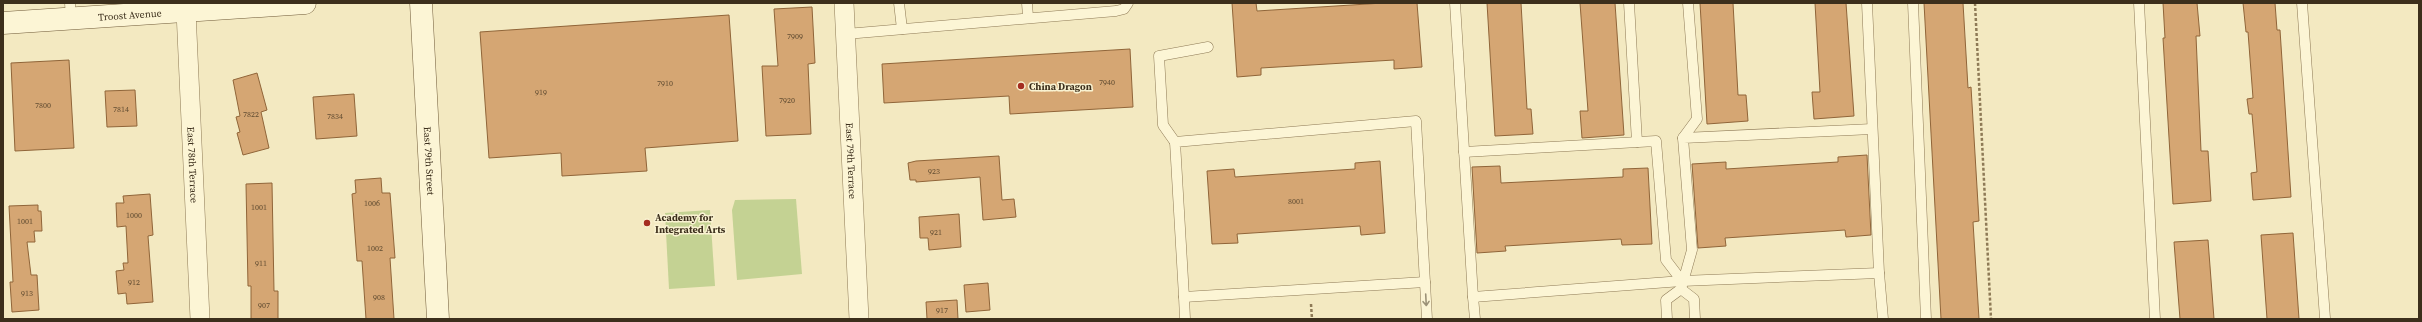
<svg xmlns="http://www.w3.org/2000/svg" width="2422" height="322" font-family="'Source Serif 4',serif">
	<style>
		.green { fill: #c4d293 }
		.building { fill: #d5a673; stroke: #906539 }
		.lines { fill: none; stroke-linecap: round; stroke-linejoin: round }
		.lane-casing { stroke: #8e7a56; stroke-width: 11 }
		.street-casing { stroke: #8e7a56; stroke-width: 20 }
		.secondary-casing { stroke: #705b39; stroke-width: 23 }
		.path { stroke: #8e7a56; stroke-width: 2.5; stroke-dasharray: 3 2; stroke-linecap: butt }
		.lane { stroke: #fcf5d5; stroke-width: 10 }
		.street { stroke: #fcf5d5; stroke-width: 19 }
		.secondary { stroke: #fcf5d5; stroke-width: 22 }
		.oneway { stroke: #9c9278 }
		.poi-dot { fill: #a42d20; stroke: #f9f2d1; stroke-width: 1.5 }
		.labels { text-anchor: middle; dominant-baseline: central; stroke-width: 3; stroke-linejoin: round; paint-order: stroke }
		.number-label { font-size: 8px; fill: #624d32 }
		.street-label { font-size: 10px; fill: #3c2f1c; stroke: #f9f2d1 }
		.poi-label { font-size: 10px; font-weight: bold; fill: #3c2f1c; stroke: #f9f2d1; text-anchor: start }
	</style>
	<rect width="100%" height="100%" fill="#f3e9c1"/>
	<g class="green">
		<polygon points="796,199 802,274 737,280 732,210 735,200"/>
		<polygon points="710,210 715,286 669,289 665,213"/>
	</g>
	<g class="building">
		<polygon points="1232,3 1256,3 1257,11 1383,3 1417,3 1422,67 1394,69 1394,60 1261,68 1261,75 1237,77"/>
		<polygon points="1487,3 1521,3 1527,109 1531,109 1533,134 1495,136"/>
		<polygon points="1580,3 1615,3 1624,135 1582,138 1580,111 1588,111"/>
		<polygon points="1700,3 1733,3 1738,95 1746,95 1748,121 1707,124"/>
		<polygon points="1815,3 1846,3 1854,116 1814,119 1812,92 1820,92"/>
		<polygon points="1924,3 1963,3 1968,88 1971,87 1979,221 1973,222 1979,319 1941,319"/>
		<polygon points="2163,3 2197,3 2200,36 2196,36 2201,151 2208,151 2211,201 2173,204 2163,38 2165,38"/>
		<polygon points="2243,3 2275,3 2277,30 2280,30 2291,197 2253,200 2251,173 2257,172 2252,114 2249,114 2247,99 2253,98 2248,32 2246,32"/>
		<polygon points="812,7 815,63 808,64 811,134 766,136 762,66 778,66 774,9"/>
		<polygon points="729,15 738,141 645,148 647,171 562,176 561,153 489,158 480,32"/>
		<polygon points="1130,49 1133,107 1010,114 1009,96 884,103 882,64"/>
		<polygon points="69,60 74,148 15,151 11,63"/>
		<polygon points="257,73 267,110 261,112 269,148 243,155 237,133 240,132 236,117 240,116 233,80"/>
		<polygon points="135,90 137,126 107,127 105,91"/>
		<polygon points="354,94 357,136 316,139 313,97"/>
		<polygon points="1867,155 1871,235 1846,237 1845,230 1725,238 1726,246 1698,248 1692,164 1726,162 1726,169 1838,162 1838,157"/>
		<polygon points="999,156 1002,200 1014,199 1016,217 983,220 980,177 916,182 916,180 910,180 908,163 916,161"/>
		<polygon points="1380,161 1385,233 1361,235 1360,226 1237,234 1238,243 1212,244 1207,171 1234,169 1235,177 1355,169 1355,163"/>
		<polygon points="1500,166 1501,183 1623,177 1623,169 1648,168 1652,244 1622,245 1621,239 1505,246 1506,251 1477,253 1472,167"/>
		<polygon points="381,178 382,193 390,193 395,258 390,258 394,319 366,319 362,261 357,261 352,194 356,193 355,180"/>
		<polygon points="272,183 274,291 278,291 278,319 251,319 251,286 248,286 246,184"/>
		<polygon points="150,194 153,235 148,236 153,302 127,304 126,293 118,294 116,271 124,270 123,263 128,263 126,226 117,227 116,203 124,203 123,196"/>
		<polygon points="38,205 38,211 41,211 42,231 34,231 35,242 27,242 31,275 37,275 39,310 12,312 10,282 13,282 9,206"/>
		<polygon points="959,214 961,247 929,250 928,238 920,238 919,217"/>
		<polygon points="2293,233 2299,319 2267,319 2261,235"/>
		<polygon points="2208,240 2214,319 2180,319 2174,242"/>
		<polygon points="988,283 990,310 966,312 964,285"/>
		<polygon points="957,300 958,319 927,319 926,302"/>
	</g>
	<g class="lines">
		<defs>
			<g id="lane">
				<polyline points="70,3 71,19"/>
				<polyline points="899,3 902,29"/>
				<polyline points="1027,3 1028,17"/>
				<polyline points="1455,3 1473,297 1682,281 1879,273 1883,319"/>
				<polyline points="1629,3 1637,142"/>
				<polyline points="1867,3 1879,273"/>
				<polyline points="1913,3 1926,319"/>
				<polyline points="2139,3 2155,319"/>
				<polyline points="2302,3 2325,318"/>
				<polyline points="846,34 1116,11 1124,9 1128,3"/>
				<polyline points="1683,138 1697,119 1688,3"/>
				<polyline points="1175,142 1163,125 1159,56 1208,47"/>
				<polyline points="1464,152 1656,141 1666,260 1682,281"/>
				<polyline points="1681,289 1692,250 1683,138 1872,129"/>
				<polyline points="1184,297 1175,142 1416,121 1427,319"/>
				<polyline points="1473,297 1475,319"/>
				<polyline points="1185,319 1184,297 1425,282"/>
				<polyline points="1667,319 1666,300 1681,289 1694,299 1695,319"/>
			</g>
			<g id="street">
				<path id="s1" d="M844,3L859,319"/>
				<path id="s2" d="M186,11L200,319"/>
			</g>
			<g id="secondary">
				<path id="s3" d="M421,3L438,319"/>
				<path id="s4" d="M3,23L305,3"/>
			</g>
		</defs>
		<use href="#lane" class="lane-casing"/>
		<use href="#street" class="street-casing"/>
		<use href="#secondary" class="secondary-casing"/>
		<g class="path">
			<polyline points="1975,3 1991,319"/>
			<polyline points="1311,304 1312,319"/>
		</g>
		<use href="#lane" class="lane"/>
		<use href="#street" class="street"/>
		<use href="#secondary" class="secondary"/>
	</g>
	<defs><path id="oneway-shaft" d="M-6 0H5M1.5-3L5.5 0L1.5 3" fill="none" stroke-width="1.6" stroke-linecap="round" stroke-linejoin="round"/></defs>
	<use class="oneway" href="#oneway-shaft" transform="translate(1426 300) rotate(87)"/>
	<g class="poi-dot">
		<circle cx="1021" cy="86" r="4"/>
		<circle cx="647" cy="223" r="4"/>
	</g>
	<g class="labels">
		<g class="number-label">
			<text x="795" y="36">7909</text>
			<text x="1107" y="82">7940</text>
			<text x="665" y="83">7910</text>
			<text x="541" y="92">919</text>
			<text x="787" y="100">7920</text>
			<text x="43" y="105">7800</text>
			<text x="121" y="109">7814</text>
			<text x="251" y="114">7822</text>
			<text x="335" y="116">7834</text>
			<text x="934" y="171">923</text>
			<text x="1296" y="201">8001</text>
			<text x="372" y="203">1006</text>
			<text x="259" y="207">1001</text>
			<text x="134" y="215">1000</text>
			<text x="25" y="221">1001</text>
			<text x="936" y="232">921</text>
			<text x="375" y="248">1002</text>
			<text x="261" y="263">911</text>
			<text x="134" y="282">912</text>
			<text x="27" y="293">913</text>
			<text x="379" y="297">908</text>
			<text x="264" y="305">907</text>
			<text x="942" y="310">917</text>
		</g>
		<g class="street-label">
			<text stroke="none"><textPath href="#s4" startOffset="127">Troost Avenue</textPath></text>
			<text stroke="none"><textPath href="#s3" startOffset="158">East 79th Street</textPath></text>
			<text stroke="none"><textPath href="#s1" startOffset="158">East 79th Terrace</textPath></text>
			<text stroke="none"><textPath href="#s2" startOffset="154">East 78th Terrace</textPath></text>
		</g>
		<g class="poi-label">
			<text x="1029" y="86">China Dragon</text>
			<text x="655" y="217">Academy for<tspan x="655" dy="12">Integrated Arts</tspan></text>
		</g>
	</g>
	<rect width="2422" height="322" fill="none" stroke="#3c2f1c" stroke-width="8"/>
</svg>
